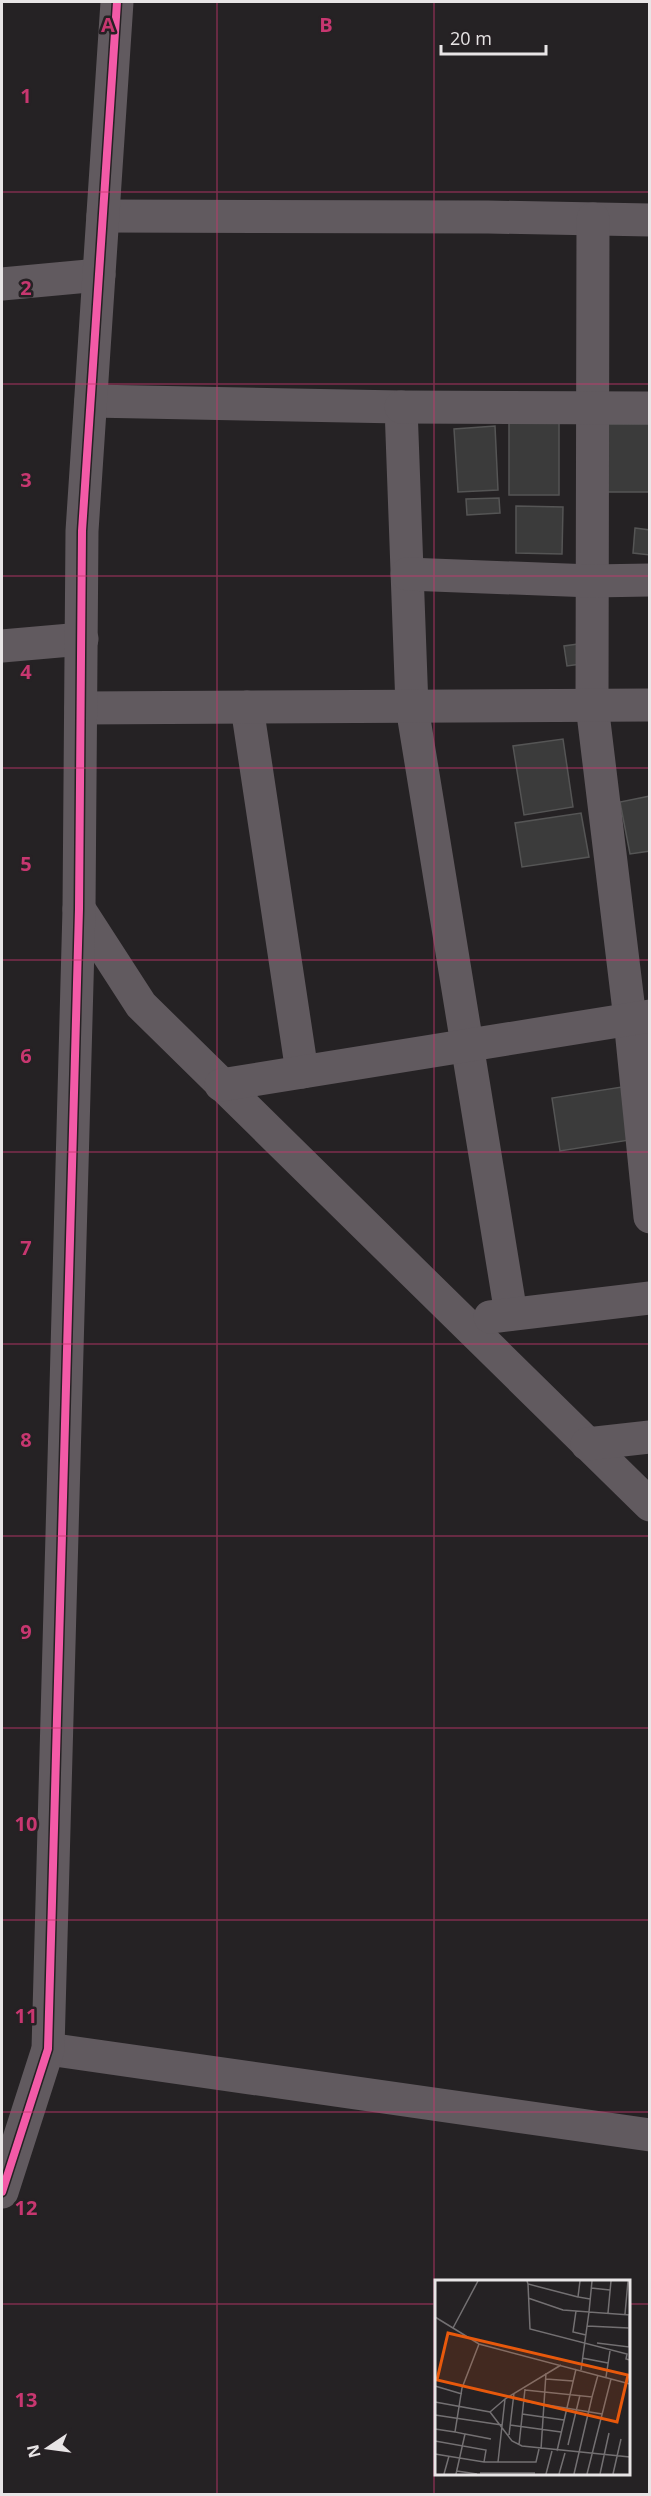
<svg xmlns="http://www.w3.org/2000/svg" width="651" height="2496" font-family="'Open Sans',sans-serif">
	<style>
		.building { fill: #3b3b3b; stroke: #555; stroke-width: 1.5 }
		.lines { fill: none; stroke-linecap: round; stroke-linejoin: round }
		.minor { stroke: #615a5f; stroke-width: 33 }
		.tertiary { stroke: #615a5f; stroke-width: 33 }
		.cycleway-casing { stroke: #262124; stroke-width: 11 }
		.cycleway { stroke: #f35aa7; stroke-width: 8 }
		.grid { fill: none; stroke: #c83770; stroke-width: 1.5; stroke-opacity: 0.55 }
		.inset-road { fill: none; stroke: #737072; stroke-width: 1.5 }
		.view { fill: #e8590c; fill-opacity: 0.15; stroke: #e8590c; stroke-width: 3 }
		.inset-edge { fill: none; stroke: #e8e5e6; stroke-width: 3 }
		.grid-label { font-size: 20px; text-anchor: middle; font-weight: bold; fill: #c83770; stroke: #262124; stroke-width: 5; stroke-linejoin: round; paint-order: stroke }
	</style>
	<rect width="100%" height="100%" fill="#252224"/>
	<g class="building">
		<rect x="509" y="418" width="50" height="77"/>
		<polygon points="605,424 650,424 650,492 604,492"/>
		<polygon points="495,426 498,490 458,492 454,429"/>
		<polygon points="499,498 500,513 467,515 466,499"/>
		<polygon points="516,506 563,507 562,554 516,553"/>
		<polygon points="635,528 650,530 650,555 633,553"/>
		<polygon points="585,643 588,663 567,666 564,646"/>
		<polygon points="563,739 573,807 524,815 513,746"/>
		<polygon points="650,796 650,851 630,854 620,802"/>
		<polygon points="581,813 589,857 522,867 515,823"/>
		<polygon points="628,1086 636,1139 560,1151 552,1098"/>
	</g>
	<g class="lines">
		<g class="minor">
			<polyline points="103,216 488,217 650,220"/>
			<polyline points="593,219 592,705 630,1019 650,1217"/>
			<polyline points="2,284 99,275"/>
			<polyline points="91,401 401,407 412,707 511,1314"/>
			<polyline points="401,407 650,408"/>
			<polyline points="407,574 592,581 650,580"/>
			<polyline points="2,646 82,639"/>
			<polyline points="247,707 302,1072"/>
			<polyline points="81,708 650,705"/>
			<polyline points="79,909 141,1005 650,1505"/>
			<polyline points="221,1085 650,1016"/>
			<polyline points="490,1317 650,1298"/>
			<polyline points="587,1444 650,1437"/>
			<polyline points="48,2049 650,2135"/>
		</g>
		<polyline class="tertiary" points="2,2192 48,2049 79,909 82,531 117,2"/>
		<defs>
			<polyline id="cycleway" points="2,2192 48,2049 79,909 82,531 117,2"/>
		</defs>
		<use href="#cycleway" class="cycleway-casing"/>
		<use href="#cycleway" class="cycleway"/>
	</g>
	<path class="grid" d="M217,2V2494M434,2V2494M2,192H650M2,384H650M2,576H650M2,768H650M2,960H650M2,1152H650M2,1344H650M2,1536H650M2,1728H650M2,1920H650M2,2112H650M2,2304H436M628,2304H650"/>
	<g transform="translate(435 2280)">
		<rect width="195" height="195" fill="#252224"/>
		<path class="inset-road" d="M92,1L93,4L143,17M145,1L143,17L155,19M93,4L95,49L192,74L191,79L195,80M156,8L175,10M93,18L128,30L154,32L157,1M141,31L138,52L151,55M173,33L176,1M190,34L193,1M0,37L44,64L195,104M152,46L194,48M18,48L43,1M162,63L194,67V34M147,78L173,83M146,90L154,32L195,35M171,97L175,71M111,99L138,101M0,106L27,114M90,110L157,117L163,95M88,121L167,134M0,122L55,132L77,161L87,166L195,177M55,132L70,119L126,85M87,134L129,140M0,135L67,145M75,145L126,152M0,149L20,152M30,154L56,159M74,155L79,113M0,161L51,170L49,182M84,165L90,109M133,165L145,115M106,169L111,93M122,171L141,89M0,174L49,182H101L104,169M63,182L70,119M22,191L42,194M45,193H100M9,194L14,176M21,194L30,154L20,152L27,108L44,64M111,194L117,171M124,194L130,173M139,194L157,117M152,194L176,99M165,194L174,153M178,194L186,159"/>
		<path class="view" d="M13,53L193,95L182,142L2,100Z"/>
		<rect width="195" height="195" class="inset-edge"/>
	</g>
	<g class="grid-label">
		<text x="108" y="32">A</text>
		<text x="326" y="32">B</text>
		<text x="26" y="103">1</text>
		<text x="26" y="295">2</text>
		<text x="26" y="487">3</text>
		<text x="26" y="679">4</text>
		<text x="26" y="871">5</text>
		<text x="26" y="1063">6</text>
		<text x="26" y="1255">7</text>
		<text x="26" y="1447">8</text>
		<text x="26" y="1639">9</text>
		<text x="26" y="1831">10</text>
		<text x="26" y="2023">11</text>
		<text x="26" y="2215">12</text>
		<text x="26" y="2407">13</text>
	</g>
	<rect width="651" height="2496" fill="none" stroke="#e8e5e6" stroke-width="6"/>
	<g transform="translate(48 2448) rotate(257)" stroke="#262124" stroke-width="4.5" paint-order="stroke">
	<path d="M0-4.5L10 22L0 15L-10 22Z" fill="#e8e5e6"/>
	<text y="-9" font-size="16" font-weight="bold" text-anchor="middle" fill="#e8e5e6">N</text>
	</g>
	<path d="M441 45v9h105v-9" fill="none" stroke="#e8e5e6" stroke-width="3"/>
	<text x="450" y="45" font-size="18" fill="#e8e5e6" stroke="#262124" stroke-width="4.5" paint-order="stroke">20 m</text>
</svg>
